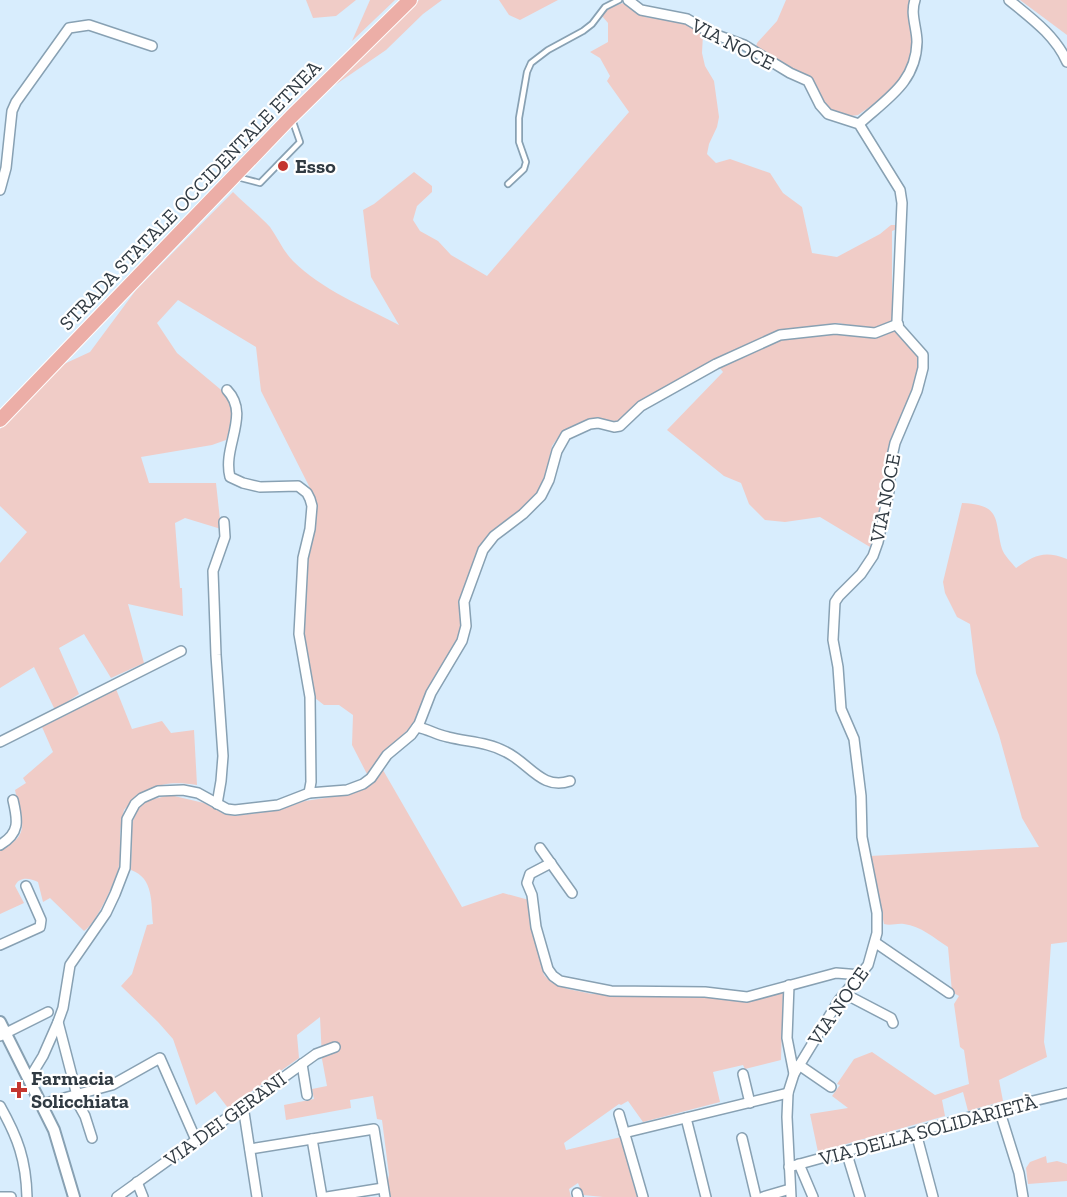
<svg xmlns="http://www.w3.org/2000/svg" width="1067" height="1197" font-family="'Zilla Slab',serif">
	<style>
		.green { fill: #f0ccc7 }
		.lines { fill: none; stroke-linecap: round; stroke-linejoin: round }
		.service-casing { stroke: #88a1b3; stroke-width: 8 }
		.minor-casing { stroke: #88a1b3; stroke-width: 12 }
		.tertiary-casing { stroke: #88a1b3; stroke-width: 14 }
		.primary-casing { stroke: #fff; stroke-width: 16 }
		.service { stroke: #fff; stroke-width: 4.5 }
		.minor { stroke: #fff; stroke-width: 9 }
		.tertiary { stroke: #fff; stroke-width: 10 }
		.primary { stroke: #ecaea7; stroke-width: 14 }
		.poi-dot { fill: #c4362f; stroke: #fff; stroke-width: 2 }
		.labels { text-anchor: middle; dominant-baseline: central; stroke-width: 4.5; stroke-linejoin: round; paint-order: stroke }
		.street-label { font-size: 20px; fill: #313b43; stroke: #fff }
		.poi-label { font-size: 20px; font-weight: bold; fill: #313b43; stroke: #fff; text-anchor: start }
	</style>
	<rect width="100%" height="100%" fill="#d8edfd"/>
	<g class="green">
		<polygon points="306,0 356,0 336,16 313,18"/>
		<polygon points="370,0 395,0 352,41"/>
		<polygon points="419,0 442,0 423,14 386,50 335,85 340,77"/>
		<polygon points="499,0 558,0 520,20 509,15"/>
		<path d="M786,0H911C912,28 917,64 896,87C885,98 870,106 858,115L851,116L831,112L811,79L756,47L757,43L777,21Z"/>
		<polygon points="1020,0 1067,0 1067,35"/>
		<path d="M623,3L645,17L686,23L703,34L702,53L705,66L714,81L719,117L717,127L709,144L707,154L716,163L730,159L770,173L783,193L802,207L812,253L837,257L880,234L891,225H895L897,229L892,231V318L890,324L876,329L837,323L806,330L719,359L639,401L619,421L594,420L567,429L561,433L552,446L545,479L541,489L520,512L485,540L479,550L461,633L453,650L433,681L421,711L412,725L395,743L385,750L368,776L352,745L353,715L339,705H324L315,698L301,632L307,550L313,530L315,498L261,391L256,347L178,300L157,323L177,353L226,394L232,409V422L226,440L212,445L141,457L149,483H216L221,529L185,518L175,523L180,588H182L183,616L128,604L144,663L111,678L84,634L59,648L79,694L55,710L34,667L0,688V563L27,532L0,506V429L64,364L90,352L136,290L233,192C245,204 259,215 270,227C278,238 283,251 293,261C322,290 363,306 399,325L371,277L363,210L374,204L414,172L432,186V192L417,206L413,220L420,231L438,241L451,255L487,276L629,112L607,81L610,76L600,58L590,52L608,42V23L602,16L606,9Z"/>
		<path d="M894,331C904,335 919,352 920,363L870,547L820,517L785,522L765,520L749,504L741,483L724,476L667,430L723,372L719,367L782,338L847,332L877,336Z"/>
		<path d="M962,503C1002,505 994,519 1002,549C1004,555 1011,562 1016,568C1035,555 1044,550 1067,559V942L1051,944L1044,1042L1047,1057L999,1080L1003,1101L968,1111L963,1092L942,1100L945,1116L818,1152L810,1114L848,1108L832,1096L840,1085L837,1084L854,1059L872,1052L935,1095L969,1084L964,1050L960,1047L954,1004L959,996L952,992L948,947C934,938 921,926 904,924C897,923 891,926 884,924L870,856L1039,847L1022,818L999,735L976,673L970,624L957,617L945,593L943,582Z"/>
		<path d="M116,689L132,729L162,721L171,733L194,730L197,785C166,780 146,785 124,810C122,818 121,826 120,833C120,840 123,846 122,852C121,870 99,921 84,931L50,898L43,902L38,882C30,878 19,876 15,886L24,903L0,914V850C33,835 21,820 15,790L26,783L23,778L53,752L42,727Z"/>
		<path d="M383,770L462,907L503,893L529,900L532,933L538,949L544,975L551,982L568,989L592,994L710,996L737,1001L767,997L783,991L781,1060L745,1069L743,1065L713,1072L720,1102L643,1122L628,1101L621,1105L619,1104L564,1143L566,1150L621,1137L637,1197H603L583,1195L578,1183L569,1189L571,1197H391L387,1184L389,1175L382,1120L377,1119L373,1096L350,1100L351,1108L286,1120L284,1105L314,1099L312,1089L327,1086L322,1059L320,1017L297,1035L299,1058L228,1108L215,1091L196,1105L173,1039L158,1022L121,986L132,974L147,925L153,924C151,903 154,878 131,870L132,823L139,807L146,801L170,795L204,803L224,814L234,816L280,810L305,801L345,795L366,788Z"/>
		<polygon points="1046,1156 1047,1163 1057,1161 1067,1164 1067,1181 1028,1184 1026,1168 1030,1162"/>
	</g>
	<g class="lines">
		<defs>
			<g id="service">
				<polyline points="237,177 260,183 300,142 292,119"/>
				<polyline points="508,184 524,169 526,162 519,142 519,118 527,72 531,63 548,50 583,31 592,24 605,7 619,0"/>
			</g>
			<g id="minor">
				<polyline points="628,0 641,10 687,19 711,33 744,45 790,73 808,81 820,105 828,114 859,124 900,190 902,203 897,321 899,328 923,355 923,368 917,391 895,443 891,461 889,491 878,542 873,556 861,574 839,596 835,602 833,640 838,667 841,709 854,739 861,796 862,837 877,913 877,933 868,965 839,1000 794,1074 788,1093 787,1117 791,1197"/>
				<path d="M1009,0C1031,18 1055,35 1067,62"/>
				<path d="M859,124C886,99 916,83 917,42C917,28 910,14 915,0"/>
				<polyline points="0,190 6,168 12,111 16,102 69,28 89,25 152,46"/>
				<path d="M227,390C251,415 222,446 230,477L243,483L260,487L298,486L307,493L310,499L312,506L310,529L303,558L299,634L310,697L311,782L309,793"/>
				<path d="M417,727C428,729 437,735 448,737C467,742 488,742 506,752C529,763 542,791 570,781"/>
				<polyline points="0,742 181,651"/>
				<polyline points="217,804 221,781 223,756 216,655 213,571 225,537 224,522"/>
				<path d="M0,845C20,833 18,821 13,800"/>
				<polyline points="540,848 572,893"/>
				<polyline points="551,863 530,874 527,883 532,895 536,927 548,969 553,976 560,981 611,991 705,992 747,997 836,973 861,975"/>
				<polyline points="876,943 949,993"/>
				<polyline points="0,945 40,927 41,920 26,886"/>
				<polyline points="789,985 787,1038 794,1074"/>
				<polyline points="845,994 891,1018 893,1023"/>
				<polyline points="58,1022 80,1107 85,1116 92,1138"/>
				<polyline points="0,1036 48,1012"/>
				<polyline points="302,1064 307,1095"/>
				<polyline points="799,1065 831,1087"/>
				<polyline points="743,1074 750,1103"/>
				<polyline points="29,1079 43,1056 58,1022 63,1008 70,965 106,913 115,894 125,868 127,819 135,804 142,798 158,791 183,790 198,793 227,809 235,810 278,805 309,793 347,790 363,784 371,778 387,755 411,735 419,724 431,693 462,641 466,626 464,602 483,550 494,536 523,514 541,496 549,480 557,451 566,435 590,424 598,423 614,427 620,426 641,406 716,364 780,335 835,329 875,333 898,324"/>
				<polyline points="42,1104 112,1085 160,1058 196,1140"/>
				<path d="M0,1106C18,1138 26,1160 27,1197"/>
				<polyline points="243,1106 257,1197"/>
				<polyline points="999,1109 1019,1173 1023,1197"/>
				<polyline points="619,1114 643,1197"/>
				<polyline points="686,1118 706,1197"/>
				<polyline points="624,1133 788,1093"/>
				<polyline points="916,1133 933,1197"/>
				<polyline points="742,1138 756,1197"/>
				<polyline points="312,1139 322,1197"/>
				<polyline points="250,1149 374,1129 385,1197"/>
				<polyline points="846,1151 860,1197"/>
				<polyline points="799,1164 813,1197"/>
				<polyline points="789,1167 999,1109 1067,1093"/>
				<polyline points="137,1182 143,1197"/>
				<polyline points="577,1193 578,1197"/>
				<polyline points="0,1197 11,1197"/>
				<polyline points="117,1197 316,1054 335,1047"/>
				<polyline points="327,1197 383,1188"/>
				<polyline points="763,1197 790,1189"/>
			</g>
			<polyline id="tertiary" points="0,1022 54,1130 74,1197"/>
			<polyline id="primary" points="0,420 291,117 410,0"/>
		</defs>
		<use href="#service" class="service-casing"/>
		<use href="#minor" class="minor-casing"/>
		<use href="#tertiary" class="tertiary-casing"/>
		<use href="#primary" class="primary-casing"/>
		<use href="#service" class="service"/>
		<use href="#minor" class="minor"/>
		<use href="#tertiary" class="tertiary"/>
		<use href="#primary" class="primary"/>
	</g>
	<g class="poi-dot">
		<circle cx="283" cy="166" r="6"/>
		<path d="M16 1081h6v6h6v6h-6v6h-6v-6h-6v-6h6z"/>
	</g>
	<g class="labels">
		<g class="street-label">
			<text transform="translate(733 44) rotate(27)">VIA NOCE</text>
			<text transform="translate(190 195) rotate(-46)">STRADA STATALE OCCIDENTALE ETNEA</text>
			<text transform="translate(885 498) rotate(-79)">VIA NOCE</text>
			<text transform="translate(838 1006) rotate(-55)">VIA NOCE</text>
			<text transform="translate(225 1119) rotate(-36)">VIA DEI GERANI</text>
			<text transform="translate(928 1130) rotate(-15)">VIA DELLA SOLIDARIETÀ</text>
		</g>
		<g class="poi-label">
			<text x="295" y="166">Esso</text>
			<text x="31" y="1078">Farmacia<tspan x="31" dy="23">Solicchiata</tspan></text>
		</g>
	</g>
</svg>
